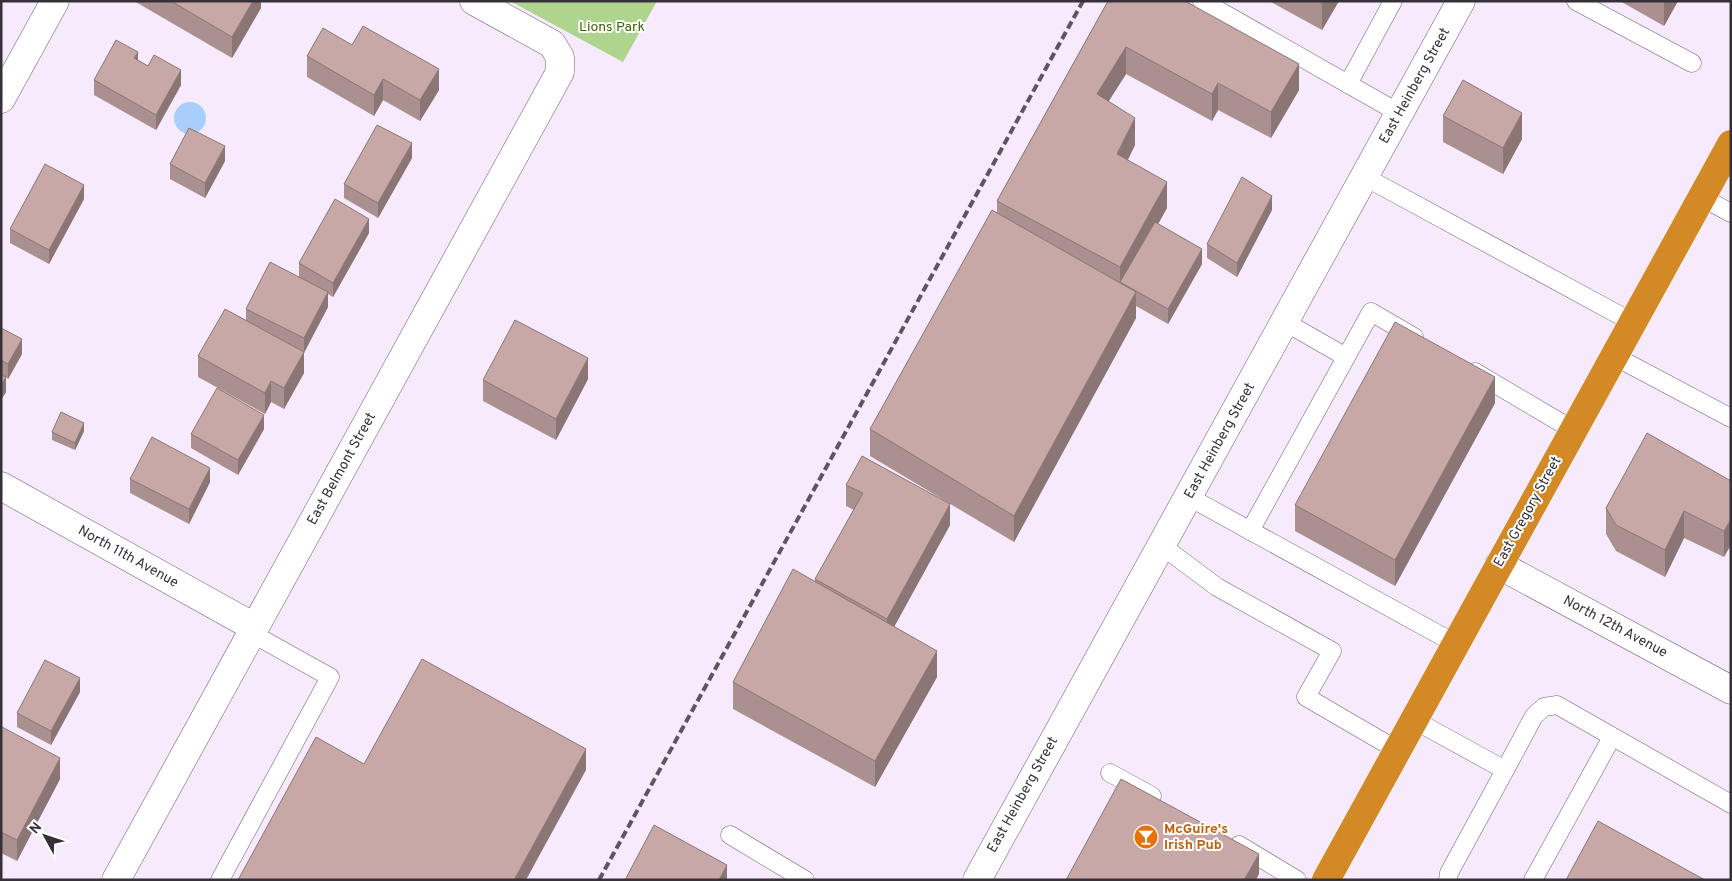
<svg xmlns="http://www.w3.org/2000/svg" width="1732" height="881" font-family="Overpass,sans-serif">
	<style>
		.green { fill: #aed48d }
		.water { fill: #a8cefb }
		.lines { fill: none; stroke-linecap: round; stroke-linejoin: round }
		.lane-casing { stroke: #6c5e73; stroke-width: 19 }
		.street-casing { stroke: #6c5e73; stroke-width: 29 }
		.highway-casing { stroke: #fff; stroke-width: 29 }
		.lane { stroke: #fff; stroke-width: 18 }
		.street { stroke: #fff; stroke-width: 28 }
		.highway { stroke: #d38925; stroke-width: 28 }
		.rail { stroke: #5d5661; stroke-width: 4; stroke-dasharray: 8 4; stroke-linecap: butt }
		.wall { fill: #ab9090 }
		.shaded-wall { fill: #8b7675 }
		.building { fill: #c7a8a7; stroke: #8b7675 }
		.labels { text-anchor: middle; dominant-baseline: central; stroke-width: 4; stroke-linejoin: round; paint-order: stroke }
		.park-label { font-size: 14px; fill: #3c6301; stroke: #fff }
		.street-label { font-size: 14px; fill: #363039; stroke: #fff }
		.food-label { font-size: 14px; font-weight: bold; fill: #c56008; stroke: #fff; text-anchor: start }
	</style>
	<rect width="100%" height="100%" fill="#f7eafd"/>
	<polygon class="green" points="510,1 657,1 623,62"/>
	<circle class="water" cx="190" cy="118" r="16"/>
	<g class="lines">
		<defs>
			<g id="lane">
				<polyline points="1202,1 1399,113"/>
				<polyline points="1576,1 1692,63"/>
				<polyline points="1348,84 1393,1"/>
				<polyline points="1365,177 1632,322"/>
				<polyline points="1701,197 1731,213"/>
				<polyline points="1285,322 1346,357"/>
				<polyline points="1614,356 1731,418"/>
				<polyline points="1475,372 1573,430"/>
				<polyline points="1189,497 1456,644"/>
				<polyline points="1250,531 1371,312 1414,337"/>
				<polyline points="1162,546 1217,587 1332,651 1306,697 1397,750"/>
				<polyline points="1414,720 1505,770 1534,716 1544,707 1557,705 1731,804"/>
				<polyline points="1110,773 1152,796"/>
				<polyline points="730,835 805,880"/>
				<polyline points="1239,845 1297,880"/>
				<polyline points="220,880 330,677 251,633"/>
				<polyline points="1448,880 1449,873 1505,770"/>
				<polyline points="1533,880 1612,737"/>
			</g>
			<g id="street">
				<polyline points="1,99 55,1"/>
				<polyline points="1,486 254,627"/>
				<polyline points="1499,565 1731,690"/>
				<polyline points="116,880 560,72 560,57 552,44 474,1"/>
				<polyline points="977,880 1461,1"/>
			</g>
			<polyline id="highway" points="1326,880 1731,144"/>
		</defs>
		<use href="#lane" class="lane-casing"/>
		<use href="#street" class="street-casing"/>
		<use href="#highway" class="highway-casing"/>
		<use href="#lane" class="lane"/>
		<use href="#street" class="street"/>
		<use href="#highway" class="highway"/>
		<polyline class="rail" points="599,880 1083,1"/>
	</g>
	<g class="wall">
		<polygon points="134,1 261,1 261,8 232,58"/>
		<polygon points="1108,1 1299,90 1271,138 1218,110 1212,121 1126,74 1108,101 1135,145 1128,160 1167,208 1158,224 1202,264 1168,324 1136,306 1136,318 1014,542 870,456 870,429 997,213 997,201"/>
		<polygon points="1269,1 1339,1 1322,30"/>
		<polygon points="1620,1 1678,1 1664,26"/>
		<polygon points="352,45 439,90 420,121 383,100 374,116 307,77 307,56"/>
		<polygon points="138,60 181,85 156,130 94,95 94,80"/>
		<polygon points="1443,116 1522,139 1503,174 1443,142"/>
		<polygon points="412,158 378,218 344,198 344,184"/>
		<polygon points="225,161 205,198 170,179 170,164"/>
		<polygon points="84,199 49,264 10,243 10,229"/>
		<polygon points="1272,210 1237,277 1207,258 1207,244"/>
		<polygon points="369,233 333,297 328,294 328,307 304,352 304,373 284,409 271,402 265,414 198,377 198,356 246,320 246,309 299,277 299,263"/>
		<polygon points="1,328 22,354 8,379 6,377 6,392 1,400"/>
		<polygon points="588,379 556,440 483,401 483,380"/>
		<polygon points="1495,403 1395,586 1295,531 1295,505"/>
		<polygon points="264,429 238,475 191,448 191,434"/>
		<polygon points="84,431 75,450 52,440 52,432"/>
		<polygon points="130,479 210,482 189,524 130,493"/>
		<polygon points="1731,481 1724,557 1684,538 1665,577 1616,551 1606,534 1606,508"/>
		<polygon points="846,485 950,525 894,626 937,677 875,787 733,709 733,682 815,582 815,579 854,510 846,506"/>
		<polygon points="80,692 51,745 17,727 17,713"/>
		<polygon points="1,729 60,779 17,861 1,853"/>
	</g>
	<g class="shaded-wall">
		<polygon points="253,1 261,1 261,8 232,58 232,37"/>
		<polygon points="1324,1 1339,1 1322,30 1322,4"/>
		<polygon points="1664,1 1678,1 1664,26"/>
		<polygon points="1126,47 1126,74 1097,120 1097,94"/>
		<polygon points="138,52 138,67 134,58"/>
		<polygon points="1299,64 1299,90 1271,138 1271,112"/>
		<polygon points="439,69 439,90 420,121 420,100"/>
		<polygon points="181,70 181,85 156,130 156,115"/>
		<polygon points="383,79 383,100 374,116 374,95"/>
		<polygon points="1218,83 1218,110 1212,121 1212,94"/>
		<polygon points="1522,113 1522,139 1503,174 1503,148"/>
		<polygon points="1135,118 1135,145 1117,180 1117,154"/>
		<polygon points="412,143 412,158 378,218 378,203"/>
		<polygon points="225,146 225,161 205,198 205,183"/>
		<polygon points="1167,182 1167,208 1124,285 1120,282 1120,293 1120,267"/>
		<polygon points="84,185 84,199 49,264 49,250"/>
		<polygon points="1272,196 1272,210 1237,277 1237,263"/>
		<polygon points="369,219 369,233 333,297 333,283"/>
		<polygon points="1202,249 1202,264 1168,324 1168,309"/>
		<polygon points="328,292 328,307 304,353 304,338"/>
		<polygon points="1136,292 1136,318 1014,542 1014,516"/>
		<polygon points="22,339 22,354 8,379 8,364"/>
		<polygon points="304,352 304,373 284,409 284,388"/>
		<polygon points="588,358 588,379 556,440 556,419"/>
		<polygon points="6,377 6,392 1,400 1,385"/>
		<polygon points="1495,377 1495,403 1395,586 1395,560"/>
		<polygon points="271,381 271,402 265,414 265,393"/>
		<polygon points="264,415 264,429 238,475 238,460"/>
		<polygon points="84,423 84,431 75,450 75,443"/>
		<polygon points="210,468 210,482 189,524 189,509"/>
		<polygon points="950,504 950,525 887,640 887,619"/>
		<polygon points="1684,511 1684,538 1665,577 1665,550"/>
		<polygon points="1731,519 1731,545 1724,557 1724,531"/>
		<polygon points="937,651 937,677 875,787 875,761"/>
		<polygon points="80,678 80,692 51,745 51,731"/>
		<polygon points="586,749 586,770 526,880 514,880"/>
		<polygon points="60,758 60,779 17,861 17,840"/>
		<polygon points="1259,854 1259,874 1256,880 1244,880"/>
		<polygon points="727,865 727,880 719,880"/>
	</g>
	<g class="building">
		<polygon points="171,1 253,1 232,37"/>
		<polygon points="1108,1 1185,1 1299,64 1271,112 1218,83 1212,94 1126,47 1097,94 1135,118 1117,154 1167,182 1120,267 997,201"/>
		<polygon points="1318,1 1324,1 1322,4"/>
		<polygon points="363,26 439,69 420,100 383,79 374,95 307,56 323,28 352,45"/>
		<polygon points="116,40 138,52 134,58 148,66 154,55 181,70 156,115 94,80"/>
		<polygon points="1463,80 1522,113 1503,148 1443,116"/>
		<polygon points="377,125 412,143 378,203 344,184"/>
		<polygon points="189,128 225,146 205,183 170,164"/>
		<polygon points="45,164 84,185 49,250 10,229"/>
		<polygon points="1242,177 1272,196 1237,263 1207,244"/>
		<polygon points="335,199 369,219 333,283 299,263"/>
		<polygon points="992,210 1136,292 1014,516 870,429"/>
		<polygon points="1155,222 1202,249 1168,309 1120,282"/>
		<polygon points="270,262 328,292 304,338 246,309"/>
		<polygon points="225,309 304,352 284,388 271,381 265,393 198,356"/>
		<polygon points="515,320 588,358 556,419 483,380"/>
		<polygon points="1395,322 1495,377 1395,560 1295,505"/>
		<polygon points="1,328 22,339 8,364 1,360"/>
		<polygon points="1,375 6,377 1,385"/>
		<polygon points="217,388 264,415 238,460 191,434"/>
		<polygon points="61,412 84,423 75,443 52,432"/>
		<polygon points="1647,433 1731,481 1731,519 1724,531 1684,511 1665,550 1616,525 1606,508"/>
		<polygon points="152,437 210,468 189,509 130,479"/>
		<polygon points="862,456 950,504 887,619 815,579 863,493 846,485"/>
		<polygon points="793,569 937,651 875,761 733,682"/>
		<polygon points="422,659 586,749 514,880 238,880 316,737 364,764"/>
		<polygon points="45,660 80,678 51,731 17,713"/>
		<polygon points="2,727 60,758 17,840 1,832 1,729"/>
		<polygon points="1121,779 1259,854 1244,880 1066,880"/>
		<polygon points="1598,821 1705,880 1566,880"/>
		<polygon points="654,825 727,865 719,880 625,880"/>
	</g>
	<defs>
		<symbol id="bar-disc" viewBox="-11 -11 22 22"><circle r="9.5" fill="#e8710a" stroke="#fff"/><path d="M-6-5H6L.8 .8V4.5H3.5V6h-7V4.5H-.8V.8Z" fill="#fff"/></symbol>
	</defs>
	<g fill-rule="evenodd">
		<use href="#bar-disc" x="1132" y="823" width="28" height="28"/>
	</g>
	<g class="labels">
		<g class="park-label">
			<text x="612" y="27">Lions Park</text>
		</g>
		<g class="street-label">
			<text transform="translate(1415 86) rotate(-61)">East Heinberg Street</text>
			<text transform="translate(1220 441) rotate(-61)">East Heinberg Street</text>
			<text transform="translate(342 469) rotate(-61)">East Belmont Street</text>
			<text transform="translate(1528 512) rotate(-61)">East Gregory Street</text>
			<text transform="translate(128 557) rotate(29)">North 11th Avenue</text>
			<text transform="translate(1615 627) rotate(28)">North 12th Avenue</text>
			<text transform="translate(1023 795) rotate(-61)">East Heinberg Street</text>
		</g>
		<g class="food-label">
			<text x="1164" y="829">McGuire's<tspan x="1164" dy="16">Irish Pub</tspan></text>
		</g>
	</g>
	<rect width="1732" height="881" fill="none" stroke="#363039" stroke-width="5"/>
	<g transform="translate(45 836) rotate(310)" stroke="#ffffff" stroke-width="4" paint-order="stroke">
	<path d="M0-4L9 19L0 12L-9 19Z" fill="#363039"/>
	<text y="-8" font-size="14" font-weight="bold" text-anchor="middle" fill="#363039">N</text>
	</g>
</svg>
